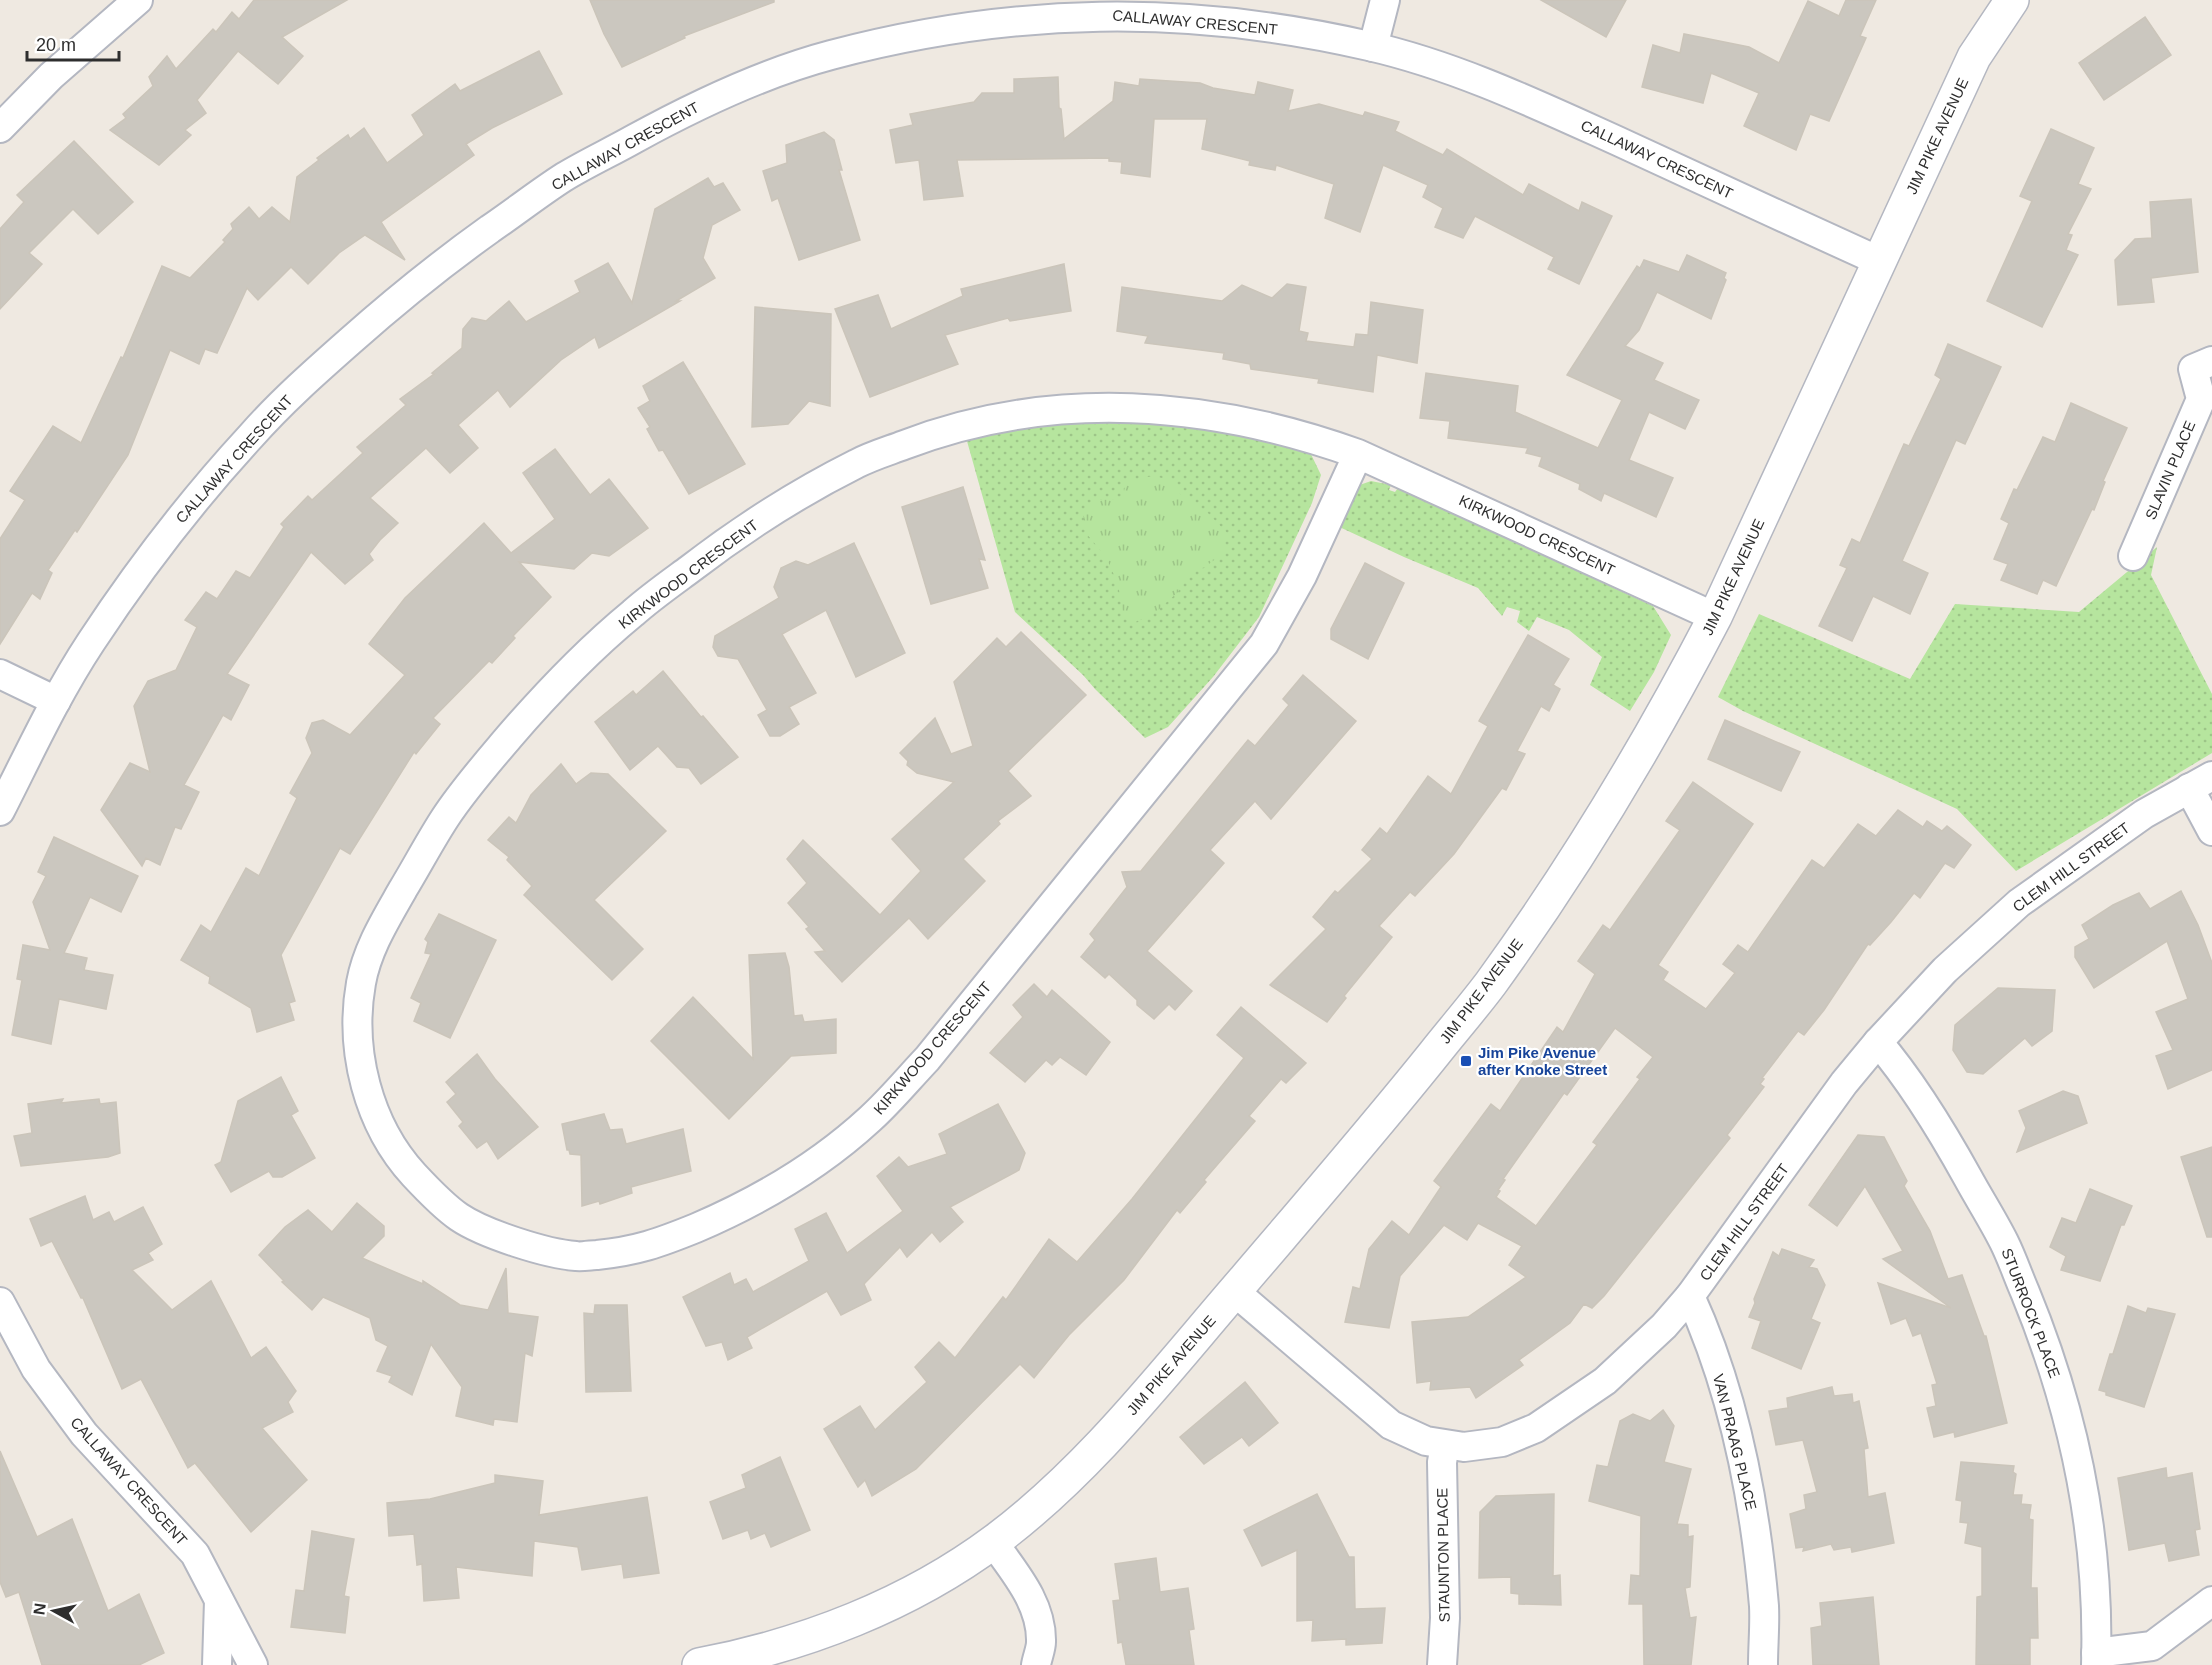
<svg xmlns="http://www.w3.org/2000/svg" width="2212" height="1665" font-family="Helvetica,sans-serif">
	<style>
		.grass { fill: url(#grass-dots) }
		.park { fill: url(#park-tufts) }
		.building { fill: #cbc7bf; stroke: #cbc5ba; stroke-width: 1.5; fill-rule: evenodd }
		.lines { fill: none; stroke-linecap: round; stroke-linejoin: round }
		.minor-casing { stroke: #b4b7c1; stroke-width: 32 }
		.tertiary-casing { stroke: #b4b7c1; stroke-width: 36 }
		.minor { stroke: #fff; stroke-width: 28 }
		.tertiary { stroke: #fff; stroke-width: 33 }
		.transit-dot { fill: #1a4fb4; stroke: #fff; stroke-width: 2 }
		.labels { text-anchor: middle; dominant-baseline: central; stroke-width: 4.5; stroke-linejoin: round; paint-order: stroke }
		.street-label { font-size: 15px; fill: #2e2e2e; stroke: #fff }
		.transit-label { font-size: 15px; font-weight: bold; fill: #164399; stroke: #fff; text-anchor: start }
	</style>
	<defs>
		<pattern id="grass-dots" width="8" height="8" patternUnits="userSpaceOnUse" patternTransform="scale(1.5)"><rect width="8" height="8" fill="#b6e59e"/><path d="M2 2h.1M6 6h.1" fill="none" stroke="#9dc588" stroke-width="1.8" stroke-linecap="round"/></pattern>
		<pattern id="park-tufts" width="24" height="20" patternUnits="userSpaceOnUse" patternTransform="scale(1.5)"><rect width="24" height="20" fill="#b6e59e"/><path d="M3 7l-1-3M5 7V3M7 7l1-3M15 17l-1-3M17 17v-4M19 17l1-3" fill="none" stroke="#9dc588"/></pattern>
	</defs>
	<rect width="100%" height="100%" fill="#efe9e1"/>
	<g class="grass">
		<polygon points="1077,419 1214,428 1308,448 1321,475 1312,503 1259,617 1213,677 1168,727 1145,738 1095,689 1083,675 1015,612 965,434"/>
		<polygon points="1371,481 1391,485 1389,490 1395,492 1398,488 1402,490 1653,606 1671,635 1654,672 1630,711 1590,685 1602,657 1569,630 1537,617 1529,631 1517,622 1520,611 1507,607 1502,616 1478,588 1404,557 1333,524 1354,487"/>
		<polygon points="2157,547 2151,575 2212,694 2212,753 2016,871 1957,809 1743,711 1718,697 1759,614 1910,679 1955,604 2079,612"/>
	</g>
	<polygon class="park" points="1153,476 1171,480 1180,494 1207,512 1227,533 1222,554 1205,567 1189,573 1178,592 1157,611 1135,623 1123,614 1118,584 1106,557 1086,533 1083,513 1099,500 1121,499 1127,481"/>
	<g class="building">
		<polygon points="254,0 347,0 282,37 303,56 278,84 238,51 197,100 206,113 185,130 191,135 159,165 110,130 126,118 123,114 153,86 149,77 167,56 176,69 213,29 216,32 232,12 239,19"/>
		<polygon points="590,0 774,0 774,2 684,36 685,38 622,67 604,34"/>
		<polygon points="1541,0 1626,0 1606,37"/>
		<polygon points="1846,0 1876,0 1860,36 1866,38 1829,121 1810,114 1796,150 1744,126 1759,93 1711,73 1703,103 1642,87 1653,45 1680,53 1684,34 1749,47 1779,63 1808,1 1839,16"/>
		<polygon points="2145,17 2171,55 2104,100 2079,63"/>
		<polygon points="539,51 562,94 492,128 466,144 474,155 381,222 405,260 365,235 339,253 308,284 291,267 258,300 247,288 217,353 205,349 199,364 170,350 128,455 77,532 75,530 48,570 52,573 40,599 32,593 0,644 0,539 25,500 10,491 53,426 81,443 121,357 123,358 162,266 190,278 225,242 223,240 233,229 231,224 249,207 259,219 272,207 290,222 297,177 319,160 317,158 348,135 350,139 364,128 387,163 424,135 412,115 455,84 460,91"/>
		<polygon points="1058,77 1059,108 1061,109 1064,139 1113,101 1115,82 1139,86 1140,79 1200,83 1213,88 1255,95 1258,82 1293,90 1288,111 1319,104 1363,116 1365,112 1399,122 1395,131 1443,155 1447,149 1523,195 1529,184 1579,211 1582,202 1612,216 1579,284 1548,269 1554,257 1475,216 1463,238 1435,227 1443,208 1423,197 1428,185 1383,165 1360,232 1325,218 1334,184 1276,165 1275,170 1249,165 1250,161 1202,149 1207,119 1154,119 1150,177 1121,173 1122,162 1109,161 1109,158 957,160 963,196 924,200 919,160 896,163 890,130 913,125 910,114 974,102 982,93 1014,93 1014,79"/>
		<polygon points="2051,129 2094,148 2078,184 2091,189 2068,234 2072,235 2066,250 2078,255 2042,327 1987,301 2032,201 2020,196"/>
		<polygon points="824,132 834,140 842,170 839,170 860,240 799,260 778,198 772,201 763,171 787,163 786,145"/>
		<polygon points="74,141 133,202 98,234 73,209 29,253 42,264 0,309 0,229 24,202 17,195"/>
		<polygon points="708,178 714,187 723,183 740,210 712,225 703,258 715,278 676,301 680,301 599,348 595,337 561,360 510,407 498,390 458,425 478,448 450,473 426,448 370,498 398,523 380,540 369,554 373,560 345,584 311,552 227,674 249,685 231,720 223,715 184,785 199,792 181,829 175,827 160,865 146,858 142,866 101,810 130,763 150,772 134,706 148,681 176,670 197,627 185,620 206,592 217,599 236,571 250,578 284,527 281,524 308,496 312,500 363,453 357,447 406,405 400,399 434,374 432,373 462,348 463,329 472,318 486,321 509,301 526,322 580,292 575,281 608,263 632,303 655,209"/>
		<polygon points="2191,199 2198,272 2151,278 2154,302 2118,305 2115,260 2135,239 2152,238 2150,202"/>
		<polygon points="1687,255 1726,273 1724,278 1726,280 1711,319 1657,292 1639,330 1625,346 1663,363 1654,380 1699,400 1685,429 1649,412 1629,460 1673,478 1656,517 1604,493 1601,501 1579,489 1580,484 1539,466 1542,457 1526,453 1528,448 1448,438 1450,421 1420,418 1426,373 1518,386 1515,412 1598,448 1622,400 1567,375 1637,266 1640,268 1644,260 1679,272"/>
		<polygon points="1064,264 1071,311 1010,321 1008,318 945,335 958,364 870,397 835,309 878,295 891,329 963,296 961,289"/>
		<polygon points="1287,284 1306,287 1299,331 1308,333 1306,341 1354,347 1356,334 1368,335 1371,302 1423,310 1417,363 1377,355 1373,392 1318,383 1319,379 1251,369 1250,364 1223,359 1224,353 1145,343 1148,336 1117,331 1122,287 1222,301 1242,285 1272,298"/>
		<polygon points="755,307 831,314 830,406 809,401 788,424 752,427"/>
		<polygon points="1948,344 2001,367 1965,444 1956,440 1902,561 1928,573 1910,614 1873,596 1852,641 1819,626 1847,568 1840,565 1852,539 1860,543 1904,444 1909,446 1941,379 1935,375"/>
		<polygon points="683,362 745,464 689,494 663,450 659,451 647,429 650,427 638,408 650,401 643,386"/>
		<polygon points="2071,403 2127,428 2103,481 2105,482 2094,510 2092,509 2056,586 2043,580 2037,594 2001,580 2008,564 1994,559 2009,523 2001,519 2014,489 2017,490 2043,437 2055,442"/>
		<polygon points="555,449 590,495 609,479 648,528 609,556 592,553 574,569 519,562 551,597 513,636 515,638 492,663 489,661 433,718 440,724 416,754 414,752 350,854 340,848 281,955 295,1001 289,1003 294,1020 257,1032 251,1008 209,983 210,977 181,960 201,925 211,932 246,868 259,876 297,798 290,793 312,753 306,738 312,723 323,720 350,735 405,675 369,644 405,598 484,523 511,553 555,519 523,473"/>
		<polygon points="963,487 985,560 979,559 988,588 931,604 902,507"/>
		<polygon points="854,543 905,653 856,677 826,610 782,634 816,693 789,707 799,724 780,736 770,736 758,715 767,710 738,659 718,656 713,647 715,636 779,598 774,587 781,568 796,561 808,565"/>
		<polygon points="1365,563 1404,583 1368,659 1331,639 1331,629"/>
		<polygon points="1021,632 1086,695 1008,771 1031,796 998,821 1000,824 963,859 985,881 928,939 909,918 842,982 815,952 825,951 806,929 809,927 788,903 807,883 787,859 803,840 880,915 921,871 892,839 954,782 917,773 907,765 908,761 900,753 935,718 951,754 973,746 954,682 997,638 1006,647"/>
		<polygon points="1528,635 1569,659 1553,685 1560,689 1549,711 1541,706 1517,751 1525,754 1506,790 1502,788 1454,854 1415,896 1410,892 1379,926 1392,937 1344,996 1346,998 1327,1022 1270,985 1326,929 1313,917 1335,891 1338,893 1372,859 1362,850 1380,828 1387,834 1428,776 1451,794 1488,726 1479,721"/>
		<polygon points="663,671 701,717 703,716 738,757 701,784 689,768 677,767 658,746 630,770 595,722 633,691 636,695"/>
		<polygon points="1303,675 1356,721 1271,819 1255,801 1210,850 1224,863 1147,951 1192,991 1175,1010 1169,1004 1154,1019 1137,1005 1137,1000 1109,974 1105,978 1081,957 1095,940 1090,934 1127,887 1122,872 1141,871 1248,740 1255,746 1289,705 1283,699"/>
		<polygon points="1725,720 1800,752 1781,791 1708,759"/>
		<polygon points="561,764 576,784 591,773 608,774 666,831 594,900 643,949 612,980 524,895 532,886 507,860 509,857 488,840 509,817 516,823 531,795"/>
		<path d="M1693,782L1753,824L1658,965L1668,972L1663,980L1706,1009L1735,973L1723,964L1738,945L1748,952L1812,860L1824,868L1858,824L1876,836L1898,810L1923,827L1927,821L1942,831L1947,826L1971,845L1954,868L1945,863L1920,898L1914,893L1891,922L1870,945L1868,944L1824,1010L1804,1035L1798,1031L1762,1078L1764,1079L1760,1084L1764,1087L1727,1135L1730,1138L1604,1296L1592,1308L1584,1304L1570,1323L1519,1360L1523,1365L1476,1398L1470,1387L1430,1390L1431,1381L1417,1383L1412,1322L1468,1317L1526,1277L1509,1265L1522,1246L1478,1223L1467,1240L1444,1225L1400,1276L1389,1328L1345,1322L1353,1287L1360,1289L1369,1249L1392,1221L1409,1235L1441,1187L1434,1181L1491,1104L1500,1111L1557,1027L1563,1032L1595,974L1578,961L1603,925L1610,930L1680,830L1666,821ZM1615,1028L1653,1057L1637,1077L1640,1079L1593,1142L1597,1145L1536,1226L1496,1197L1500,1191L1498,1190L1505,1180L1503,1179L1564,1093L1567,1095Z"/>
		<polygon points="54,837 138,876 121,912 90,897 64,953 87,958 84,970 113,975 106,1009 59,999 51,1044 12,1035 22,980 17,979 23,945 50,950 33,902 46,876 38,872"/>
		<polygon points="2181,891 2198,925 2212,963 2212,1070 2168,1089 2156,1056 2173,1050 2156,1012 2188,999 2167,941 2094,988 2075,957 2075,947 2089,939 2082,925 2113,905 2139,893 2150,909"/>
		<polygon points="439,914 496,940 450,1038 414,1021 421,1003 411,998 431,954 425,953 428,942 425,939"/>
		<polygon points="785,953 789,967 794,1016 802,1015 804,1022 836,1019 836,1053 791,1056 729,1119 651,1041 693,997 753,1059 749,955"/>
		<polygon points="1034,984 1047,997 1052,990 1110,1042 1086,1075 1060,1057 1052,1065 1046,1060 1025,1082 990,1053 1023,1017 1013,1005"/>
		<polygon points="1998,988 2055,990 2052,1031 2032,1046 2025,1038 1983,1074 1967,1072 1953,1050 1955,1025"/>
		<polygon points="1241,1007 1306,1063 1286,1083 1281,1079 1249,1116 1255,1121 1204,1180 1206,1182 1180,1213 1177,1210 1124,1280 1069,1335 1034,1378 1020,1364 916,1469 872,1496 865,1480 858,1487 824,1429 860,1406 875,1430 927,1382 915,1367 939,1342 955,1358 1003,1297 1006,1300 1049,1239 1077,1262 1132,1199 1244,1058 1217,1035"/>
		<polygon points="477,1054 495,1079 538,1127 498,1159 487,1141 477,1148 459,1126 463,1122 447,1102 456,1094 446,1082"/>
		<polygon points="281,1077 298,1111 291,1115 315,1158 282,1177 273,1177 269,1171 231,1192 215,1165 221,1162 238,1101"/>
		<polygon points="2063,1091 2078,1096 2087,1123 2017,1152 2026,1128 2019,1111"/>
		<polygon points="63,1099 61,1103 99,1099 100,1104 116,1102 120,1153 108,1157 21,1166 14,1136 32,1133 28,1104"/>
		<polygon points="998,1104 1025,1153 1019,1170 950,1207 963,1222 940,1242 932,1232 907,1257 900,1247 864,1284 871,1300 841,1315 827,1291 747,1337 752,1348 728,1360 722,1342 706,1346 683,1297 730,1273 734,1285 746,1279 753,1292 809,1261 795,1229 826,1213 847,1253 903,1211 877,1176 899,1157 908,1167 947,1154 939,1134"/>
		<polygon points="604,1114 610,1130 622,1129 626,1144 683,1129 691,1171 631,1187 632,1193 600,1204 599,1201 582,1206 581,1155 570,1154 569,1150 567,1150 562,1124"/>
		<polygon points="1858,1135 1884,1137 1907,1181 1904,1186 1930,1231 1948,1279 1962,1275 1984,1336 1986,1336 2007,1423 1955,1437 1954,1432 1934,1437 1927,1408 1936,1406 1932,1385 1937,1384 1921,1333 1913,1336 1906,1318 1891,1324 1878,1283 1951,1308 1883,1259 1903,1251 1865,1186 1837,1226 1809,1205"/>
		<polygon points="2212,1147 2212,1237 2207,1237 2181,1157"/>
		<polygon points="2090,1189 2132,1206 2124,1225 2121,1225 2100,1281 2061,1270 2066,1256 2050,1247 2062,1218 2076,1223"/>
		<polygon points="85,1196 93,1220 109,1212 114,1222 143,1207 162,1244 148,1253 153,1260 132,1270 172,1310 211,1281 251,1358 266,1347 296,1391 288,1402 293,1412 262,1428 307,1480 251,1532 195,1463 188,1468 141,1379 122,1389 83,1298 81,1298 52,1241 41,1246 30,1219"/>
		<polygon points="357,1203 384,1226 384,1236 362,1258 423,1284 423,1281 460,1305 488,1310 506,1268 508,1313 538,1317 532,1356 525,1353 517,1422 494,1419 493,1425 456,1416 462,1387 431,1344 412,1395 389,1382 392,1376 377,1371 388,1346 376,1340 370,1318 323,1297 312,1310 282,1282 284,1281 259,1255 285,1227 308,1210 332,1232"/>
		<polygon points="1782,1249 1814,1260 1809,1267 1817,1269 1825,1285 1811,1319 1820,1323 1801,1369 1752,1348 1761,1321 1749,1317 1755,1303 1754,1299 1773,1252 1779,1256"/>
		<polygon points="595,1305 627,1305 631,1391 586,1392 584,1313 594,1314"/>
		<polygon points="2128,1306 2146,1313 2148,1308 2175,1314 2144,1407 2106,1395 2106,1392 2099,1390 2110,1354 2113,1354"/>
		<polygon points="1245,1382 1278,1423 1249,1446 1242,1437 1204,1464 1180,1437"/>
		<polygon points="1832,1387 1834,1396 1852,1394 1853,1403 1859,1401 1868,1448 1864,1449 1868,1497 1885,1493 1894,1543 1852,1552 1851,1547 1834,1550 1831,1544 1803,1551 1804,1547 1796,1548 1790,1514 1806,1509 1804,1495 1817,1492 1803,1440 1776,1445 1769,1411 1788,1408 1787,1398"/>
		<polygon points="1663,1410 1674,1426 1664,1462 1691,1469 1677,1524 1688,1525 1688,1537 1693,1536 1690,1587 1685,1588 1690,1618 1696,1617 1691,1665 1644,1665 1643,1604 1629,1604 1631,1575 1640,1576 1641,1516 1589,1501 1597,1465 1608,1467 1620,1421 1633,1414 1650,1421"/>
		<polygon points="0,1451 37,1537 72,1519 108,1611 139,1594 164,1653 139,1665 42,1665 19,1592 6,1597 0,1582"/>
		<polygon points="780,1457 810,1530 771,1547 765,1533 751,1539 748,1530 723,1539 710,1502 746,1488 742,1475"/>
		<polygon points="1961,1462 2014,1466 2013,1472 2016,1474 2013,1495 2022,1495 2021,1504 2031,1505 2029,1519 2033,1520 2031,1588 2037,1588 2038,1638 2030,1638 2030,1665 1976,1665 1977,1597 1982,1596 1982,1547 1965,1543 1968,1523 1960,1522 1962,1501 1956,1500"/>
		<polygon points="2166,1468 2167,1478 2192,1473 2200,1529 2195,1530 2199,1555 2169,1561 2165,1543 2129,1550 2118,1478"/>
		<polygon points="495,1475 543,1481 539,1515 647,1497 659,1573 624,1578 622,1564 582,1570 578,1547 534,1541 532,1576 456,1567 459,1598 424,1601 422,1564 417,1565 414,1534 389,1536 387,1503 430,1499 495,1483"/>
		<polygon points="1317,1494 1349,1557 1354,1557 1355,1609 1385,1608 1382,1643 1346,1645 1346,1639 1312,1641 1313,1620 1297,1621 1297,1550 1262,1566 1244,1530"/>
		<polygon points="1554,1494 1553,1576 1560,1575 1561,1605 1519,1604 1519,1594 1511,1593 1511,1577 1479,1578 1480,1512 1496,1496"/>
		<polygon points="312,1531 354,1539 344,1596 349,1597 345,1633 291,1627 296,1590 304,1591"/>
		<polygon points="1156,1558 1160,1592 1188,1588 1194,1629 1189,1630 1194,1665 1126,1665 1122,1642 1118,1643 1113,1601 1120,1600 1115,1564"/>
		<polygon points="1873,1597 1879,1665 1813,1665 1811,1628 1822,1626 1820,1603"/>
	</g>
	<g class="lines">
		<defs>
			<g id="minor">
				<polyline points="1373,47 1385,0"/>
				<polyline points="0,128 51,76 138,0"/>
				<path d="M1358,454C1211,401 1053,388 904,445C888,451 871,456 856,464C798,493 742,529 690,569C671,583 651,597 633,613C588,650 547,693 509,737C487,763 464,789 445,818C430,841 417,866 403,889C386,919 367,949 361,983C349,1050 368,1125 414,1175C428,1190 443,1206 459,1217C484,1234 547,1254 576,1256C580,1257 593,1255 597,1255C637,1251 659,1243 696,1228C759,1201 819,1166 870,1119C890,1101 908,1079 927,1059L1264,644L1302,576L1358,454L1715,617"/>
				<polyline points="2133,556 2201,399 2193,369 2212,361"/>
				<polyline points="0,674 56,701"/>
				<polyline points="2189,788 2212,831"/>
				<path d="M0,811C29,754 56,695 91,642C139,569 192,500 251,436C281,402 315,372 349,342C394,302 441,264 490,229C515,212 539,193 564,177C587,163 611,152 634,139C696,105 763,73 831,55C1012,7 1187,4 1369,46C1457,66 1540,106 1622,143C1708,183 1793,222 1879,261"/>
				<path d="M1878,1042C1913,1083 1942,1131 1968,1178C1980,1200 1993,1220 2004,1242C2012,1258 2018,1276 2025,1292C2074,1411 2100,1536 2096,1665"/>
				<polyline points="1234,1291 1391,1425 1426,1441 1464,1447 1502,1442 1536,1428 1605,1381 1664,1326 1690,1296 1844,1083 1878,1042 1945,970 2019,903 2144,814 2212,776"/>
				<path d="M1690,1296C1734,1392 1755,1500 1764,1606C1765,1625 1763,1645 1763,1665"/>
				<polyline points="0,1302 36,1369 84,1434 195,1554 253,1665"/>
				<path d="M993,1542C1014,1572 1042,1603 1041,1642C1041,1649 1037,1658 1036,1665"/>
				<polyline points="2096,1653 2152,1646 2212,1601"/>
				<polyline points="217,1665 219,1601"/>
				<polyline points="1442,1665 1445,1618 1442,1462 1445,1445"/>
			</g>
			<path id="tertiary" d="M699,1665C804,1645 909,1605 996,1540C1092,1468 1166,1370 1245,1279C1309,1204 1373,1130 1434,1054C1453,1030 1473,1007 1491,983C1575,867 1649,744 1715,617L1974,57L2012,0"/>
		</defs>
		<use href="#minor" class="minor-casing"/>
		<use href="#tertiary" class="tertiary-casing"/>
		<use href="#minor" class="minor"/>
		<use href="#tertiary" class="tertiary"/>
	</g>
	<rect class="transit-dot" x="1460" y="1055" width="12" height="12" rx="3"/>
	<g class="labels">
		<g class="street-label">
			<text transform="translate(1195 22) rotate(5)">CALLAWAY CRESCENT</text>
			<text transform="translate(1937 136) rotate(-65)">JIM PIKE AVENUE</text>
			<text transform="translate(625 146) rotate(-29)">CALLAWAY CRESCENT</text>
			<text transform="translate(1657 159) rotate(25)">CALLAWAY CRESCENT</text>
			<text transform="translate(234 459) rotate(-48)">CALLAWAY CRESCENT</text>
			<text transform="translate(2170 470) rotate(-67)">SLAVIN PLACE</text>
			<text transform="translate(1537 535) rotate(25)">KIRKWOOD CRESCENT</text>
			<text transform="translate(688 574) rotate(-37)">KIRKWOOD CRESCENT</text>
			<text transform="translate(1733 577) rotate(-65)">JIM PIKE AVENUE</text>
			<text transform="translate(2071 867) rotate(-36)">CLEM HILL STREET</text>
			<text transform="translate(1481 991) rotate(-53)">JIM PIKE AVENUE</text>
			<text transform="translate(932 1048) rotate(-49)">KIRKWOOD CRESCENT</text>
			<text transform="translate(1744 1222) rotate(-54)">CLEM HILL STREET</text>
			<text transform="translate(2031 1313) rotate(69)">STURROCK PLACE</text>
			<text transform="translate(1171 1365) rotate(-49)">JIM PIKE AVENUE</text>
			<text transform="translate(1735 1442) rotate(76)">VAN PRAAG PLACE</text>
			<text transform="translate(129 1481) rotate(48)">CALLAWAY CRESCENT</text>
			<text transform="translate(1443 1555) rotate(-91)">STAUNTON PLACE</text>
		</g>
		<g class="transit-label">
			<text x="1478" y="1052">Jim Pike Avenue<tspan x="1478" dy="17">after Knoke Street</tspan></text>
		</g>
	</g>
	<g transform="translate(54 1611) rotate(278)" stroke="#ffffff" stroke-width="4.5" paint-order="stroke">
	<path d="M0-4.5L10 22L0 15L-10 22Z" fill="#2e2e2e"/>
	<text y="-9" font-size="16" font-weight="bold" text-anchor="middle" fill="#2e2e2e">N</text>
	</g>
	<path d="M27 51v9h92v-9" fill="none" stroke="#2e2e2e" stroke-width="3"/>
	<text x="36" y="51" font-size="18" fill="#2e2e2e" stroke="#ffffff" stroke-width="4.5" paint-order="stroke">20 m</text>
</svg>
